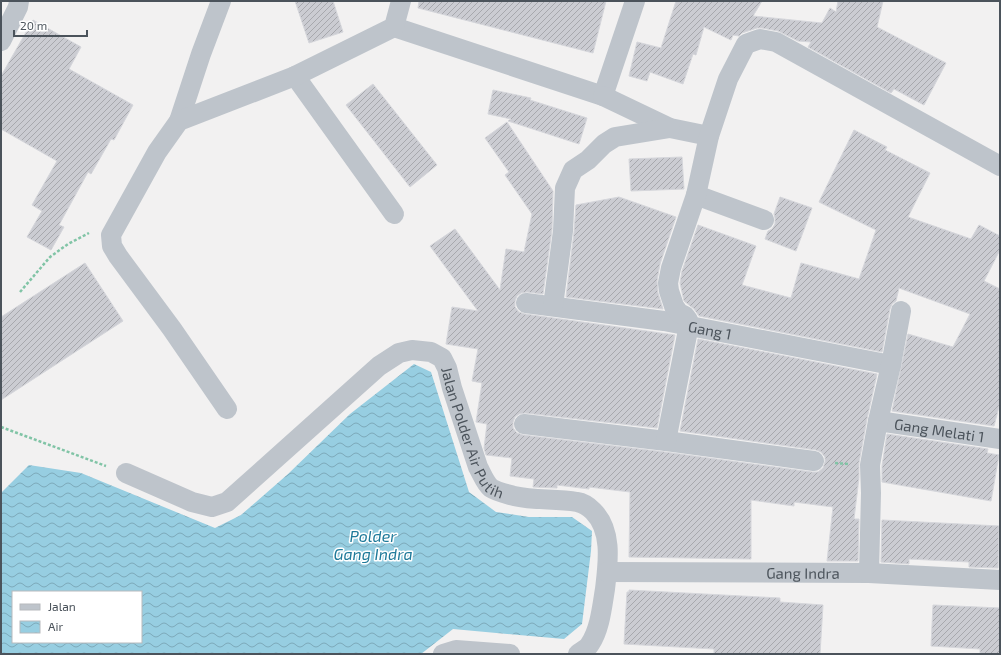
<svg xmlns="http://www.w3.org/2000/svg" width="1001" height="655" font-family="'Exo 2',sans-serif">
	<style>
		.water { fill: url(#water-waves); fill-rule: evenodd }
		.building { fill: url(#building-hatch); stroke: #d5d6db }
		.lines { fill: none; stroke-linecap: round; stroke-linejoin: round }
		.path { stroke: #81c4a6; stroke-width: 2.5; stroke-dasharray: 3 2; stroke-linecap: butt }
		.street { stroke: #bec4cb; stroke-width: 20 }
		.labels { text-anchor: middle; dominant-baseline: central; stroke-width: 3; stroke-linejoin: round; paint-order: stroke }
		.street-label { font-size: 15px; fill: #4b535b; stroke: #fff }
		.water-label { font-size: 16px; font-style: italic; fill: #1f7a9a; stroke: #fff }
	</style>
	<defs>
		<pattern id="water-waves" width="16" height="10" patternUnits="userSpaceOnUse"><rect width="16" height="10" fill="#97cee1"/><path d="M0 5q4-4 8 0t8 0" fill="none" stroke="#7daab9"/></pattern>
		<pattern id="building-hatch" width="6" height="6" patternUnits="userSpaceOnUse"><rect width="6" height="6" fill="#cbccd2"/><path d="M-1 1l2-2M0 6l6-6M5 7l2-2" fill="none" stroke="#a7a8ad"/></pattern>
	</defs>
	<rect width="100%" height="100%" fill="#f2f1f1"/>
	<path class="water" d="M414,364L431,372L469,492L496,512L529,517H572L592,531L591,551L582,624L564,639L453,629L421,654H1V493L29,465L81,473L215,528L241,515L288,474L350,414ZM13,592H141V642H13Z"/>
	<g class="building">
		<polygon points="295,1 333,1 343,32 309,43"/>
		<polygon points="419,1 606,1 593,53 418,8"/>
		<polygon points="676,1 762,1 753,16 822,23 830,8 836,12 838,1 883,1 877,27 946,63 924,105 894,89 891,93 808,47 811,42 798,41 778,31 762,28 757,28 742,33 739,36 733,35 731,40 704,27 696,55 693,54 683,84 650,72 647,81 629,76 637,42 661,48"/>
		<polygon points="33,20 81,47 69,69 133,105 114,140 111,139 91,174 88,172 59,225 64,227 51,250 27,237 42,211 32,205 57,161 1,129 1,76"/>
		<polygon points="373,84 437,165 410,187 346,105"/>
		<polygon points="493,90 531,98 530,100 587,118 579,144 508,121 511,119 488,114"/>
		<polygon points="507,122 553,191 552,230 543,294 527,292 521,293 517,296 515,301 515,307 519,312 525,314 675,335 657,428 525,413 519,414 515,417 513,422 513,428 517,433 523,435 665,452 812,472 818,472 823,468 825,462 825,457 821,452 816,450 680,431 698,339 877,374 867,419 859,463 859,478 854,519 859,519 858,561 827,561 833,507 794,502 794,506 751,500 751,559 629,557 630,492 589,487 589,489 557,485 557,488 533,487 534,479 510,476 512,458 486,455 484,448 487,424 476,422 482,383 472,381 478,349 446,344 452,307 478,311 430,246 455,229 500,290 506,249 524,252 532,214 505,175 509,172 485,138"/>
		<polygon points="854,130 887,147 885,150 930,173 908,217 971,239 979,225 1000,236 1000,250 984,281 1000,289 1000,403 994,426 892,411 908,334 953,347 970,314 899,288 896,301 892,304 890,309 882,352 699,316 694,309 684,301 680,283 682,271 698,225 756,246 742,285 791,298 801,263 859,279 876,230 819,202"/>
		<polygon points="682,157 684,189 631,191 629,159"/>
		<polygon points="619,197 676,217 660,264 657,281 658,293 663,309 566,297 574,232 576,205"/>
		<polygon points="780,197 812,208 796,251 765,239 768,231 772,229 775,224 775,218 774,214"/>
		<polygon points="85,263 123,321 1,400 1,317"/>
		<polygon points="887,434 988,449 987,453 999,455 991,501 882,482 882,466"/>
		<polygon points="882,520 999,526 998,568 969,567 969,562 909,559 909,564 881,562"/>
		<polygon points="629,590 780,598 780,602 823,605 820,654 714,654 714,649 624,644 627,592 629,592"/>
		<polygon points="933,605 1000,608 1000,654 980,654 980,649 931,646"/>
	</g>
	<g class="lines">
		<g class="path">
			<polyline points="20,292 50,257 68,244 89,233"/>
			<polyline points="1,427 106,466"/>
			<polyline points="835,463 848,464"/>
		</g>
		<g class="street">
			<polyline points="394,27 603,96 635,1"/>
			<polyline points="1,41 18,7 19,1"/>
			<polyline points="295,76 394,214"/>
			<polyline points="603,96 670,128 709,136"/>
			<polyline points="179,121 201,54 221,1"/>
			<polyline points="696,195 764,220"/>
			<path id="s1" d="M526,303L664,321L891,365"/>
			<polyline points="553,306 563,231 565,188 573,170 588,160 604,144 615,137 670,128"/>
			<polyline points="227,409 172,329 118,256 112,246 111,235 157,152 179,121 295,76 394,27 401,1"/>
			<path id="s2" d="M878,421L1000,439"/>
			<polyline points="524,424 666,441 814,461"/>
			<polyline points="666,441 689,325 688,320 685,316 679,313 674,306 669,291 668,283 671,268 696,195 709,136 728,79 746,44 760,39 776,42 1000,166"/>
			<path id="s3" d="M126,473L192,502L212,507L227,502L379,366L399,353L412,350L431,352L442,358L447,368L452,388L478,467C482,474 485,483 491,488C497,492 507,494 514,496C535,501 556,498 577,502C584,503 588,506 593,511C613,531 608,563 605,589C602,607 600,629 590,644C588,648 582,651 578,654"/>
			<path id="s4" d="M607,572L869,573L1000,580"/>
			<polyline points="869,573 871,493 870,465 878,421 891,365 901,311"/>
			<polyline points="443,654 456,650 510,654"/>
		</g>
	</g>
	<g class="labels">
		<g class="street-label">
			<text stroke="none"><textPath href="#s1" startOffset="186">Gang 1</textPath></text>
			<text stroke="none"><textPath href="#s3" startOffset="463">Jalan Polder Air Putih</textPath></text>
			<text stroke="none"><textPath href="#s2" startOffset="62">Gang Melati 1</textPath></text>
			<text stroke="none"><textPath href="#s4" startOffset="196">Gang Indra</textPath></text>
		</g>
		<g class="water-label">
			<text x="373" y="535">Polder<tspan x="373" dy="18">Gang Indra</tspan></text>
		</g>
	</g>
	<rect width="1001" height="655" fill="none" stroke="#4b535b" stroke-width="4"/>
	<rect x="12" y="591" width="130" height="52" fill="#ffffff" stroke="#b7babd"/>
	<rect x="20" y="604" width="20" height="6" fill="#bec4cb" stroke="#b7babd"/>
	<text x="48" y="611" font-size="12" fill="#4b535b">Jalan</text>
	<rect x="20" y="621" width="20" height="12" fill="url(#water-waves)" stroke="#b7babd"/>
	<text x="48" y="631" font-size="12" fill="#4b535b">Air</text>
	<path d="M14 30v6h73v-6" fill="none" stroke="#4b535b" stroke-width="2"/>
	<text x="20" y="30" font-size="12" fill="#4b535b" stroke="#ffffff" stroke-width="3" paint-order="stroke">20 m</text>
</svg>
